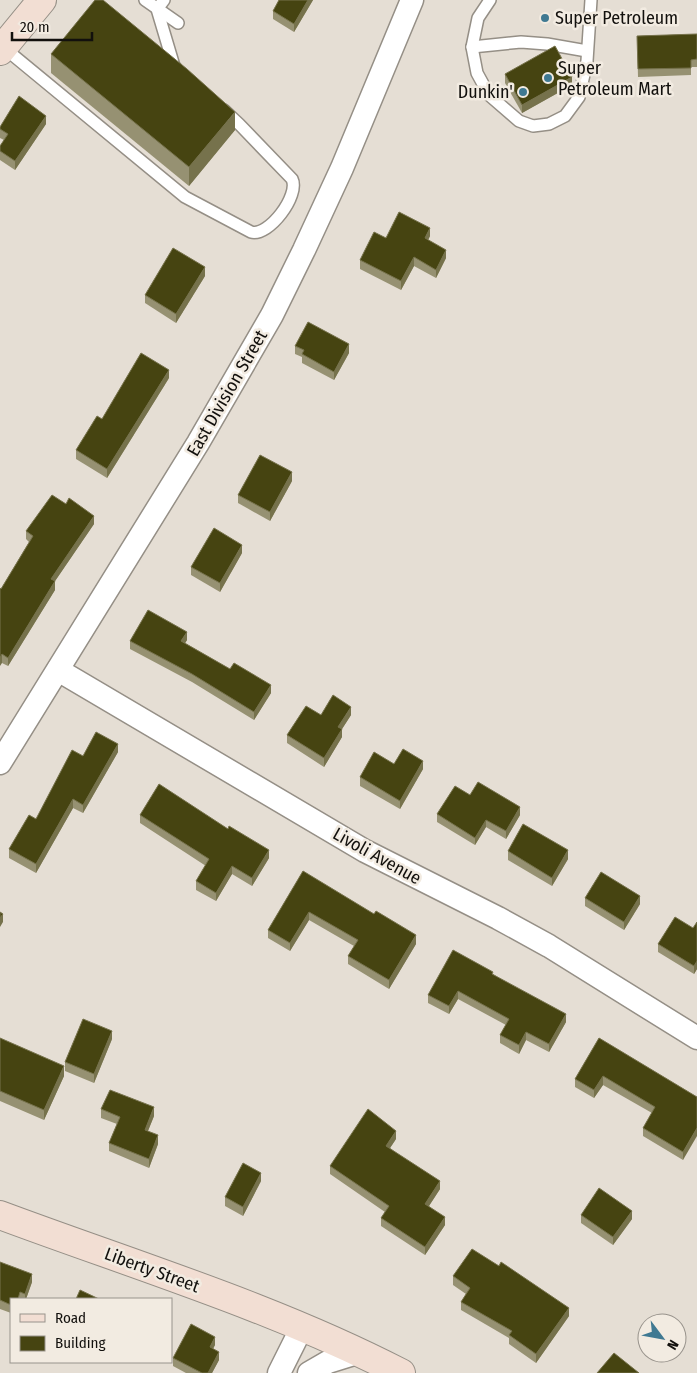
<svg xmlns="http://www.w3.org/2000/svg" width="697" height="1373" font-family="'Fira Sans Condensed',sans-serif">
	<style>
		.lines { fill: none; stroke-linecap: round; stroke-linejoin: round }
		.lane-casing { stroke: #958f86; stroke-width: 14 }
		.street-casing { stroke: #958f86; stroke-width: 25 }
		.secondary-casing { stroke: #958f86; stroke-width: 30 }
		.lane { stroke: #fff; stroke-width: 11 }
		.street { stroke: #fff; stroke-width: 22 }
		.secondary { stroke: #f2ded3; stroke-width: 28 }
		.wall { fill: #969172 }
		.shaded-wall { fill: #76724c }
		.building { fill: #464411; stroke: #76724c }
		.poi-dot { fill: #3f7992; stroke: #f2ebe1; stroke-width: 2 }
		.labels { text-anchor: middle; dominant-baseline: central; stroke-width: 5; stroke-linejoin: round; paint-order: stroke }
		.poi-label { font-size: 18px; fill: #12100d; stroke: #f2ebe1; text-anchor: start }
		.street-label { font-size: 18px; fill: #12100d; stroke: #f2ebe1 }
	</style>
	<rect width="100%" height="100%" fill="#e5ded4"/>
	<g class="lines">
		<defs>
			<g id="lane">
				<polyline points="145,0 178,23"/>
				<polyline points="164,0 157,9 174,66 176,68"/>
				<polyline points="490,0 478,18 472,47 477,73 489,95 519,121 533,126 549,124 565,116 579,97 587,61 591,0"/>
				<path d="M3,47L185,197L251,232C269,237 300,195 292,179L239,124L224,110"/>
				<polyline points="472,47 521,42 547,44 587,51"/>
			</g>
			<g id="street">
				<polyline points="58,670 365,851 498,918 549,946 697,1038"/>
				<polyline points="0,763 198,443 272,315 304,250 342,168 412,0"/>
				<polyline points="279,1373 302,1327"/>
				<polyline points="309,1373 328,1362 360,1352"/>
			</g>
			<g id="secondary">
				<polyline points="0,51 42,0"/>
				<path d="M0,1215C134,1265 273,1307 401,1373"/>
			</g>
		</defs>
		<use href="#lane" class="lane-casing"/>
		<use href="#street" class="street-casing"/>
		<use href="#secondary" class="secondary-casing"/>
		<use href="#lane" class="lane"/>
		<use href="#street" class="street"/>
		<use href="#secondary" class="secondary"/>
	</g>
	<g class="wall">
		<polygon points="279,0 313,0 294,32 273,19 273,11"/>
		<polygon points="697,34 697,67 691,67 691,75 638,77 637,36"/>
		<polygon points="51,54 235,130 189,186 51,73"/>
		<polygon points="505,74 572,85 522,113 505,83"/>
		<polygon points="46,124 15,170 0,160 0,146 4,140 0,138 0,127"/>
		<polygon points="430,236 428,240 446,258 436,278 414,266 401,290 360,269 360,260 386,238"/>
		<polygon points="205,276 176,323 145,303 145,295"/>
		<polygon points="295,346 349,353 334,380 302,363 302,357 295,354"/>
		<polygon points="169,378 107,478 76,459 76,450"/>
		<polygon points="292,481 270,521 238,503 238,495"/>
		<polygon points="94,524 55,581 55,590 8,666 2,663 1,589 29,542 26,539 26,531"/>
		<polygon points="242,553 220,592 191,575 191,567"/>
		<polygon points="187,640 185,643 271,693 254,720 192,682 130,649 130,641"/>
		<polygon points="321,715 351,715 342,729 342,737 324,767 287,743 287,735"/>
		<polygon points="118,752 83,813 73,808 36,873 9,858 9,849 36,819 83,756"/>
		<polygon points="394,764 423,769 400,809 360,786 360,777"/>
		<polygon points="470,795 520,815 506,839 486,827 475,845 437,822 437,814"/>
		<polygon points="140,815 269,858 252,886 232,874 216,901 196,890 196,881 206,866 140,823"/>
		<polygon points="508,851 568,859 552,886 508,860"/>
		<polygon points="303,871 416,944 389,989 348,964 348,956 354,946 309,920 290,951 268,938 268,930"/>
		<polygon points="585,898 640,904 624,930 585,906"/>
		<polygon points="697,922 697,969 694,974 658,952 658,944 693,928"/>
		<polygon points="493,974 566,1022 549,1052 526,1040 519,1054 500,1043 500,1035 506,1025 458,999 449,1014 428,1003 428,995"/>
		<polygon points="0,1034 0,1038 64,1076 44,1120 0,1101"/>
		<polygon points="599,1038 697,1097 683,1160 643,1136 643,1128 652,1113 603,1085 594,1098 575,1087 575,1079"/>
		<polygon points="112,1039 94,1083 65,1071 65,1062"/>
		<polygon points="101,1109 154,1116 148,1131 158,1144 149,1168 109,1151 109,1143 117,1124 101,1118"/>
		<polygon points="396,1139 390,1148 440,1189 429,1206 445,1225 425,1255 381,1226 381,1218 385,1212 330,1174 330,1166"/>
		<polygon points="261,1181 243,1216 225,1206 225,1197"/>
		<polygon points="581,1215 632,1219 613,1245 581,1223"/>
		<polygon points="0,1262 32,1282 26,1299 11,1299 11,1313 0,1309"/>
		<polygon points="453,1276 569,1316 536,1363 509,1344 509,1338 461,1310 461,1302 466,1294 453,1285"/>
		<polygon points="215,1345 213,1348 219,1360 212,1373 186,1373 173,1366 173,1358"/>
	</g>
	<g class="shaded-wall">
		<polygon points="308,0 313,0 294,32 294,24"/>
		<polygon points="572,77 572,85 522,113 522,105"/>
		<polygon points="235,112 235,130 189,186 189,167"/>
		<polygon points="46,116 46,124 15,170 15,161"/>
		<polygon points="430,228 430,236 425,246 425,238"/>
		<polygon points="446,250 446,258 436,278 436,270"/>
		<polygon points="414,257 414,266 401,290 401,281"/>
		<polygon points="205,267 205,276 176,323 176,314"/>
		<polygon points="349,344 349,353 334,380 334,372"/>
		<polygon points="169,370 169,378 107,478 107,469"/>
		<polygon points="292,472 292,481 270,521 270,512"/>
		<polygon points="94,516 94,524 51,587 51,579"/>
		<polygon points="242,545 242,553 220,592 220,583"/>
		<polygon points="55,581 55,590 8,666 8,658"/>
		<polygon points="187,632 187,640 181,650 181,641"/>
		<polygon points="2,654 2,663 0,666 0,658"/>
		<polygon points="271,685 271,693 254,720 254,712"/>
		<polygon points="351,707 351,715 342,729 342,737 324,767 324,758 338,727"/>
		<polygon points="118,744 118,752 83,813 83,805"/>
		<polygon points="423,761 423,769 400,809 400,801"/>
		<polygon points="73,799 73,808 36,873 36,864"/>
		<polygon points="520,807 520,815 506,839 506,831"/>
		<polygon points="486,820 486,827 475,845 475,838"/>
		<polygon points="269,850 269,858 252,886 252,878"/>
		<polygon points="568,850 568,859 552,886 552,878"/>
		<polygon points="232,866 232,874 216,901 216,893"/>
		<polygon points="640,896 640,904 624,930 624,922"/>
		<polygon points="309,912 309,920 290,951 290,943"/>
		<polygon points="3,914 3,922 0,927 0,918"/>
		<polygon points="416,935 416,944 389,989 389,980"/>
		<polygon points="697,961 697,969 694,974 694,966"/>
		<polygon points="458,991 458,999 449,1014 449,1006"/>
		<polygon points="566,1014 566,1022 549,1052 549,1044"/>
		<polygon points="112,1031 112,1039 94,1083 94,1074"/>
		<polygon points="526,1032 526,1040 519,1054 519,1045"/>
		<polygon points="64,1066 64,1076 44,1120 44,1110"/>
		<polygon points="603,1076 603,1085 594,1098 594,1090"/>
		<polygon points="154,1107 154,1116 145,1138 145,1130"/>
		<polygon points="697,1128 697,1136 683,1160 683,1152"/>
		<polygon points="396,1131 396,1139 386,1154 386,1146"/>
		<polygon points="158,1135 158,1144 149,1168 149,1159"/>
		<polygon points="261,1173 261,1181 243,1216 243,1207"/>
		<polygon points="440,1181 440,1189 425,1212 425,1204"/>
		<polygon points="632,1211 632,1219 613,1245 613,1237"/>
		<polygon points="445,1217 445,1225 425,1255 425,1247"/>
		<polygon points="32,1274 32,1282 26,1299 25,1299 25,1294"/>
		<polygon points="569,1308 569,1316 536,1363 536,1354"/>
		<polygon points="215,1337 215,1345 210,1355 210,1347"/>
		<polygon points="219,1352 219,1360 212,1373 208,1373"/>
	</g>
	<g class="building">
		<polygon points="95,0 103,0 187,69 235,112 189,167 51,54"/>
		<polygon points="279,0 308,0 294,24 273,11"/>
		<polygon points="697,34 697,59 691,60 691,68 638,69 637,36"/>
		<polygon points="555,46 572,77 522,105 505,74"/>
		<polygon points="19,96 46,116 15,161 0,151 0,146 8,134 0,129 0,127"/>
		<polygon points="399,212 430,228 425,238 446,250 436,270 414,257 401,281 360,260 374,232 386,238"/>
		<polygon points="173,248 205,267 176,314 145,295"/>
		<polygon points="308,322 349,344 334,372 302,354 304,350 295,346"/>
		<polygon points="141,353 169,370 107,469 76,450 97,416 102,419"/>
		<polygon points="260,455 292,472 270,512 238,495"/>
		<polygon points="52,495 66,504 69,498 94,516 51,579 55,581 8,658 2,654 0,658 0,588 1,589 33,536 26,531"/>
		<polygon points="214,528 242,545 220,583 191,567"/>
		<polygon points="148,610 187,632 181,641 230,669 234,663 271,685 254,712 192,674 130,641"/>
		<polygon points="333,695 351,707 338,727 342,729 324,758 287,735 306,706 321,715"/>
		<polygon points="96,732 118,744 83,805 73,799 36,864 9,849 29,815 36,819 72,750 83,756"/>
		<polygon points="403,749 423,761 400,801 360,777 374,752 394,764"/>
		<polygon points="478,782 520,807 506,831 486,820 475,838 437,814 455,786 470,795"/>
		<polygon points="159,784 228,829 229,826 269,850 252,878 232,866 216,893 196,881 209,859 140,815"/>
		<polygon points="523,824 568,850 552,878 508,851"/>
		<polygon points="303,871 374,914 376,911 416,935 389,980 348,956 358,940 309,912 290,943 268,930"/>
		<polygon points="601,872 640,896 624,922 585,898"/>
		<polygon points="0,912 3,914 0,918"/>
		<polygon points="675,917 693,928 697,922 697,961 694,966 658,944"/>
		<polygon points="453,950 493,972 492,974 566,1014 549,1044 526,1032 519,1045 500,1035 509,1019 458,991 449,1006 428,995"/>
		<polygon points="83,1019 112,1031 94,1074 65,1062"/>
		<polygon points="0,1038 64,1066 44,1110 0,1091"/>
		<polygon points="599,1038 697,1097 697,1128 683,1152 643,1128 655,1107 603,1076 594,1090 575,1079"/>
		<polygon points="110,1090 154,1107 145,1130 158,1135 149,1159 109,1143 120,1117 101,1109"/>
		<polygon points="368,1109 396,1131 386,1146 440,1181 425,1204 445,1217 425,1247 381,1218 389,1206 330,1166"/>
		<polygon points="243,1163 261,1173 243,1207 225,1197"/>
		<polygon points="599,1188 632,1211 613,1237 581,1215"/>
		<polygon points="472,1249 499,1266 501,1262 569,1308 536,1354 509,1335 512,1331 461,1302 470,1288 453,1276"/>
		<polygon points="0,1262 32,1274 25,1294 20,1292 18,1299 11,1299 11,1305 0,1300"/>
		<polygon points="80,1290 99,1299 76,1299"/>
		<polygon points="191,1324 215,1337 210,1347 219,1352 208,1373 202,1373 173,1358"/>
		<polygon points="614,1353 639,1373 597,1373"/>
	</g>
	<g class="poi-dot">
		<circle cx="545" cy="18" r="5"/>
		<circle cx="548" cy="78" r="5"/>
		<circle cx="523" cy="92" r="5"/>
	</g>
	<g class="labels">
		<g class="poi-label">
			<text x="555" y="18">Super Petroleum</text>
			<text x="558" y="68">Super<tspan x="558" dy="21">Petroleum Mart</tspan></text>
			<text x="513" y="92" text-anchor="end">Dunkin'</text>
		</g>
		<g class="street-label">
			<text transform="translate(227 393) rotate(-60)">East Division Street</text>
			<text transform="translate(377 856) rotate(29)">Livoli Avenue</text>
			<text transform="translate(152 1270) rotate(20)">Liberty Street</text>
		</g>
	</g>
	<rect x="10" y="1298" width="162" height="65" fill="#f2ebe1" stroke="#98938c"/>
	<rect x="20" y="1314" width="25" height="8" fill="#f2ded3" stroke="#98938c"/>
	<text x="55" y="1323" font-size="15" fill="#12100d">Road</text>
	<rect x="20" y="1336" width="25" height="15" fill="#464411" stroke="#98938c"/>
	<text x="55" y="1348" font-size="15" fill="#12100d">Building</text>
	<g transform="translate(662 1338) rotate(122)"><circle r="24" fill="#f2ebe1" stroke="#98938c"/>
	<path d="M0-4L9 19L0 12L-9 19Z" fill="#3f7992"/>
	<text y="-8" font-size="14" font-weight="bold" text-anchor="middle" fill="#12100d">N</text>
	</g>
	<path d="M12 32v8h80v-8" fill="none" stroke="#12100d" stroke-width="2.5"/>
	<text x="20" y="32" font-size="15" fill="#12100d" stroke="#f2ebe1" stroke-width="4" paint-order="stroke">20 m</text>
</svg>
